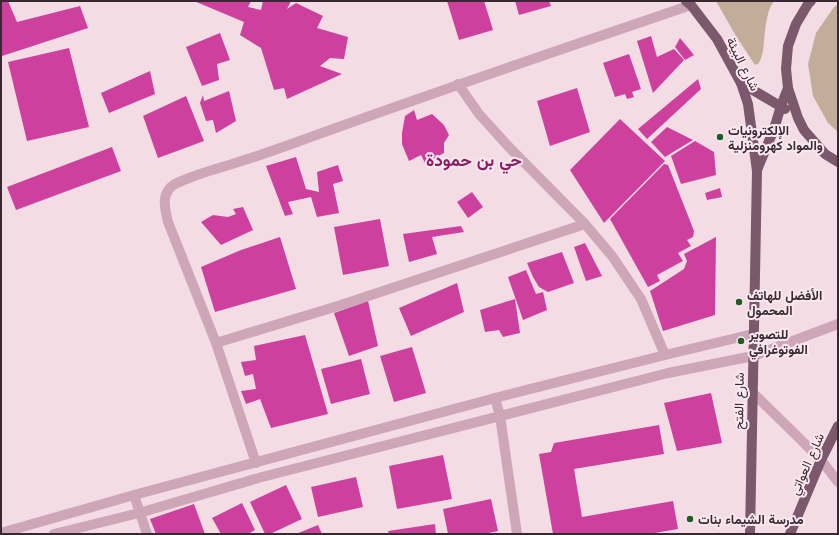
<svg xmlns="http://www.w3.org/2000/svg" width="839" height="535" font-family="'Work Sans',Vazirmatn,sans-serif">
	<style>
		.green { fill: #c4ac9b }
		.building { fill: #cd409e }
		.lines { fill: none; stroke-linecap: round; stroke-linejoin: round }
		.street { stroke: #cda7b8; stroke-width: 10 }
		.primary { stroke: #7b586c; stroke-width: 10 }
		.poi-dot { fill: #1b5d25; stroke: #fbe8ef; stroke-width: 1.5 }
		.labels { text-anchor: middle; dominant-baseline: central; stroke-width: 4; stroke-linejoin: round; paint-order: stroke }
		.street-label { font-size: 13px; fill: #382832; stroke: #fbe8ef }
		.poi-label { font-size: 13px; font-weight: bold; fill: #382832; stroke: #fbe8ef; text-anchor: start }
		.district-label { font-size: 17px; font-weight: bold; fill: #8d1c67; stroke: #fbe8ef }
	</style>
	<rect width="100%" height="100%" fill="#f4dce5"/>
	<g class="green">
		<path d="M716,1H774C765,12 765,37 763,51C762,55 761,59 759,63L755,65L736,36Z"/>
		<polygon points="838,4 838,132 828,123 813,96 808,64 816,33 834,7"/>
	</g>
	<g class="building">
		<polygon points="1,1 8,1 17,22 80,6 88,28 2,56"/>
		<polygon points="194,1 251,1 248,7 261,10 263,1 291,1 287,9 296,3 323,16 317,28 348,37 344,59 330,58 320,66 342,74 287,99 284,88 274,90 261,48 240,35 244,22"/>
		<polygon points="447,1 484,1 493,30 459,40"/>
		<polygon points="515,1 549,1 551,6 519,15"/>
		<polygon points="220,33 230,60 217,64 219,80 202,86 186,47"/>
		<polygon points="651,36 657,57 674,49 684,60 653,93 637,41"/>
		<polygon points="680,38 694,55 685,60 675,47"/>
		<polygon points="69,48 89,127 27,141 8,62"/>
		<polygon points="629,54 641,89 632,92 634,97 627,99 625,94 615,97 603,63"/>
		<polygon points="150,71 155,94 109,113 101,93"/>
		<polygon points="698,79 701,89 647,139 638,129"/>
		<polygon points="577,88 590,132 550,146 537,101"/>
		<polygon points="229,91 236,121 216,133 213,120 206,121 200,103 203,95 204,101"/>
		<polygon points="186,96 204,141 158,158 143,116"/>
		<polygon points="414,110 417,120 432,114 444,125 449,135 444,143 444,153 425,163 421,155 409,161 402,144 402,133 405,116"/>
		<polygon points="620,119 665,161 604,223 570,170"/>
		<polygon points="667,127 693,140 665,157 651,142"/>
		<polygon points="695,141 714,152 716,175 681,184 671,156"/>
		<polygon points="112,147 121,171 16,210 7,187"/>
		<polygon points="296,157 306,189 319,192 317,172 338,165 343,181 333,184 339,213 317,217 311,197 288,202 293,214 285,216 266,166"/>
		<polygon points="664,164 668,165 694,231 693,237 687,240 691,246 678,253 683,261 657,275 660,281 648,287 610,219"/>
		<polygon points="720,188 722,197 707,200 705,193"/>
		<polygon points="472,192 483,207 468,218 457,202"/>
		<polygon points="243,207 253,230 221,245 201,222 213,215 228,217 236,214 233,209"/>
		<polygon points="380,219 389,266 343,275 334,227"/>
		<polygon points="461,226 464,232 432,237 437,254 409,262 403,234"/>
		<polygon points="280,237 296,289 215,312 201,267 241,250"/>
		<polygon points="716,237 715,315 663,331 650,291 684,269 687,261 684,254"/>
		<polygon points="585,243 602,276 586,281 574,247"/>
		<polygon points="562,252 574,283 548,292 539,287 533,277 527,263"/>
		<polygon points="526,270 536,294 543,292 547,310 523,320 508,277"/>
		<polygon points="457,283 464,312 411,336 399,308"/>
		<polygon points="515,299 520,333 503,337 499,330 485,332 480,310"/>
		<polygon points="368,301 378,346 349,356 334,313"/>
		<polygon points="305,335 328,414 271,428 260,399 246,404 241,391 256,389 253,374 245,376 241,362 256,360 254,346"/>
		<polygon points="412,347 426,393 394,402 380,356"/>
		<polygon points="361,359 370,394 331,404 321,369"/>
		<polygon points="711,393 722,443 677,451 664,403"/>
		<polygon points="659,425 664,454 574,469 582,517 673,501 678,529 649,534 553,534 539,454 551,452 554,443"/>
		<polygon points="443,455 452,499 397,509 389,466"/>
		<polygon points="356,477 363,507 318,517 311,487"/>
		<polygon points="286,485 302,519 270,534 265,534 250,502"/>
		<polygon points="491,499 498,531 484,534 448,534 443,509"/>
		<polygon points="242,503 255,530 248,534 221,534 212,518"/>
		<polygon points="194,504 205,534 156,534 150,519"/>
		<polygon points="435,524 436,534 389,534 388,531"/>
		<polygon points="318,525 322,534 296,534"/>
	</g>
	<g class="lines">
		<g class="street">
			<polyline points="458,84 479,114 507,145 585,224 612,256 641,299 665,355"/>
			<polyline points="216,343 341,305 585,224"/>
			<polyline points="753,393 794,433 821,460 838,482"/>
			<polyline points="495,398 500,416 517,534"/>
			<path d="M256,463L216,343L168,222C165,209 160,193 175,184C179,182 184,180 189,178C202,173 215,169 229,165C252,158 275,150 297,142C428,94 560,50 691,5"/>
			<polyline points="134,495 147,534"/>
			<polyline points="1,533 134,495 495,398 665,355 753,334"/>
			<polyline points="54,534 139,513 262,477 668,373 753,356 838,324"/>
		</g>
		<g class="primary">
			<polyline points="686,1 691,5 717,39 741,83 748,104 757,171 750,534"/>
			<polyline points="811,1 808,4 796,24 788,46 786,69 788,88 798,118 804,130 825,154 838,162"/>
			<polyline points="741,83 785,109"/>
			<polyline points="757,170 774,129 781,106 788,88"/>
			<polyline points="790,534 821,460 838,426"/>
		</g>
	</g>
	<g class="poi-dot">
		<circle cx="720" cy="137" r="4"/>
		<circle cx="739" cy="302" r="4"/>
		<circle cx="741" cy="341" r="4"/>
		<circle cx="690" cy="519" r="4"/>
	</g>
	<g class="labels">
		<g class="street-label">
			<text transform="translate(743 64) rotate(64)">شارع البيئة</text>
			<text transform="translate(739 401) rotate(-89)">شارع الفتح</text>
			<text transform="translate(807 464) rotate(-66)">شارع العواتي</text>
		</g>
		<g class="poi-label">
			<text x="728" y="130">الإلكترونيات<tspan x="728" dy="15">والمواد كهرومنزلية</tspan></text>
			<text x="747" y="295">الأفضل للهاتف<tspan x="747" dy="15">المحمول</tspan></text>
			<text x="749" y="334">للتصوير<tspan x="749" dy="15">الفوتوغرافي</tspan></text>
			<text x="698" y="519">مدرسة الشيماء بنات</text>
		</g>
		<g class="district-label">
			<text x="474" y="160">حي بن حمودة</text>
		</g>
	</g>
	<rect width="839" height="535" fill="none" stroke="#382832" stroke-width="4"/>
</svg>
